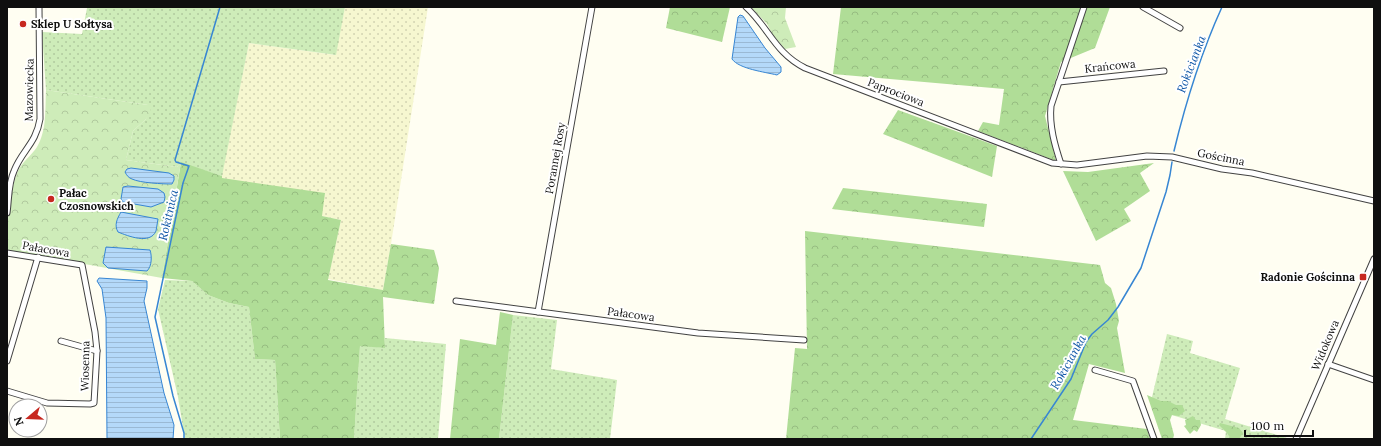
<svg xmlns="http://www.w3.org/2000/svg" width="1381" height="446" font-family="Lora,serif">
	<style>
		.farmland { fill: url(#farmland-dots) }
		.grass { fill: url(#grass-dots) }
		.forest { fill: url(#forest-crowns) }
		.park { fill: url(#park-crowns) }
		.water { fill: url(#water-rules); stroke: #3786d3 }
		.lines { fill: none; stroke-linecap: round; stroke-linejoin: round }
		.stream { stroke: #3786d3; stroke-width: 1.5 }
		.minor-casing { stroke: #424242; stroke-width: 7 }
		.minor { stroke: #fff; stroke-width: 5 }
		.poi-dot { fill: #c72820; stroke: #fff; stroke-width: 1.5 }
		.labels { text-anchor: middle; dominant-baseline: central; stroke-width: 4; stroke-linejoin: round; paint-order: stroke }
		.poi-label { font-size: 11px; font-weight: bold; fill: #0f0f0f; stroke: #fff; text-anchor: start }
		.street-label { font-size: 11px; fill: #0f0f0f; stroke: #fff }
		.water-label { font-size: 12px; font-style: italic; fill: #1258a8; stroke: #fff }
	</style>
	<defs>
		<pattern id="farmland-dots" width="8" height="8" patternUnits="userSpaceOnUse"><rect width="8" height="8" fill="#f6f7d0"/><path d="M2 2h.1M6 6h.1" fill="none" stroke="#d2d3b1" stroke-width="1.8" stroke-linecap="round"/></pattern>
		<pattern id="grass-dots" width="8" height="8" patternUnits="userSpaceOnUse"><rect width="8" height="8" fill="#ceecb9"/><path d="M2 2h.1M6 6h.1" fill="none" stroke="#b0c99e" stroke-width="1.8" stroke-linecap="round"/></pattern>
		<pattern id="forest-crowns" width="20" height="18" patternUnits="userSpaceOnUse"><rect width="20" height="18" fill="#b0dd97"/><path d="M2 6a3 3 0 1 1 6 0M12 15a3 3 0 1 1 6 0" fill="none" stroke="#96bc81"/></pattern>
		<pattern id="park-crowns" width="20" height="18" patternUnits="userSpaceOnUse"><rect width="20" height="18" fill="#ceecb9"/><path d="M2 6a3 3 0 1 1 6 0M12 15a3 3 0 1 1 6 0" fill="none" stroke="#b0c99e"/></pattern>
		<pattern id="water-rules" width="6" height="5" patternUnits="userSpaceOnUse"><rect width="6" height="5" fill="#b4d9f9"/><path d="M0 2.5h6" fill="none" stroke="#9ab9d4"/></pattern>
	</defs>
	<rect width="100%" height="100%" fill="#fffef2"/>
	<polygon class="farmland" points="345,7 428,7 391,244 383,290 328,279 341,220 322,216 221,178 249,43 335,55"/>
	<g class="grass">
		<polygon points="93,7 345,7 336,55 249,43 222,176 181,163 177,167 126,160 133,131 146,119 148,105 46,90 42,32 82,34 87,8"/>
		<polygon points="165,280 192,281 208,295 229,303 249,307 255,359 275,360 280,439 185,439 178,397 158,309"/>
		<polygon points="513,315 557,320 551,369 617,380 610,439 499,439"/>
		<polygon points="1167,334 1193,341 1190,353 1240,368 1225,419 1290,439 1225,439 1226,431 1158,411 1152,397"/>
		<polygon points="385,338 446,344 438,439 354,439 360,345 385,348"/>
	</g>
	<g class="forest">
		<polygon points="670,7 730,7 722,42 666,28"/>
		<polygon points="841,7 1110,7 1095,48 1061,62 1045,116 1056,161 978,131 983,122 999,125 1004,89 833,74"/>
		<polygon points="898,110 997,146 992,177 883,134"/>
		<polygon points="181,162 222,176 222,178 325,193 322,216 341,220 328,280 383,290 391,244 434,250 439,268 434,304 383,297 385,348 360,346 354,439 280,439 275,360 255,359 249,307 229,303 208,295 192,281 162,278"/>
		<polygon points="1154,163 1140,173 1150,191 1124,209 1131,221 1096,241 1063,171 1088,172"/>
		<polygon points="843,188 987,204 984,227 832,209"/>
		<polygon points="805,231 1100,265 1105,283 1111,288 1116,304 1119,321 1117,328 1125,373 1089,364 1073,420 1147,429 1150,439 786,439 795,348 807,349"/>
		<polygon points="500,312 513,315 499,439 450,439 460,339 496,345"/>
		<polygon points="1147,395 1161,401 1168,401 1176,405 1182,405 1185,411 1179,416 1172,415 1170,420 1174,435 1173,439 1162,439"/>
		<polygon points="1193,416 1196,420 1200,420 1201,425 1197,432 1194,430 1190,434 1184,426 1186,425 1185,420"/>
		<polygon points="1220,423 1239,428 1243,433 1239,439 1231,439 1227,433 1219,425"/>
	</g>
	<g class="park">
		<polygon points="751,7 786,7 785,18 796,47 785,49 773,35 767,24"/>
		<path d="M46,90L148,105L151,110L146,119L133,131L126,160L177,167L181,162L162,278L7,250C7,227 9,192 18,171C22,162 31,156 37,147C47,130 45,109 46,90Z"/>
	</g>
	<g class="water">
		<path d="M740,15L743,16L765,48L781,67V72L777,75C765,72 739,69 732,59L738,17Z"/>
		<path d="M131,168L169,173L174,176V180L172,184C163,184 140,183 132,179C129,178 127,176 125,172L127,169Z"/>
		<polygon points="128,186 158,189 164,193 165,197 164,202 151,207 123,202 121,199 123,187"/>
		<path d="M121,212L158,219C157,223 157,227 156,231C150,245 128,236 118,232C114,225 117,219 121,212Z"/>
		<path d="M106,247L150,250C152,256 152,266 147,271L108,268L103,263Z"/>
		<polygon points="99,278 147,281 147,288 144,301 164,393 174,425 173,439 107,439 106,318 102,289 97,281"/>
	</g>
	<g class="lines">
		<g class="stream">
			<path d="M1174,151C1186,101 1201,53 1222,7"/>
			<polyline points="184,439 184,433 173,396 155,317 183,183 189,166 176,162 175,160 220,7"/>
			<polyline points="1031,439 1071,379 1086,342 1092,334 1108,320 1118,307 1141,268 1166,192 1170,175 1172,162"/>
		</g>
		<defs>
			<g id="minor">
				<path d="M746,7C769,28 775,53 805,68L1052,163L1077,165L1147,156L1172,157L1222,169L1252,173L1374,201"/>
				<polyline points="1143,7 1180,28"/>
				<polyline points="1059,82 1164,71"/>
				<path d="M1061,164C1055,146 1049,126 1051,106L1084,7"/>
				<path d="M7,213C9,199 8,184 14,171C22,150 36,144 40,119L39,7"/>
				<polyline points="7,253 82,265 95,332 97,351 94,403 90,404 47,403 7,391"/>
				<polyline points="456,301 698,333 804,340"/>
				<polyline points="538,312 592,7"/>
				<polyline points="61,341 97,351"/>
				<polyline points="7,361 38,257"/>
				<polyline points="1328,364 1374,380"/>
				<polyline points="1095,370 1133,381 1154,439"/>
				<polyline points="1296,439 1374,259"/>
			</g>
		</defs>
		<use href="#minor" class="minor-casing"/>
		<use href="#minor" class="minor"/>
	</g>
	<g class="poi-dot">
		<circle cx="23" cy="24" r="4"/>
		<circle cx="51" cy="199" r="4"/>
		<rect x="1359" y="273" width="8" height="8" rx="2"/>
	</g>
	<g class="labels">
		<g class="poi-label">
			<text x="31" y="24">Sklep U Sołtysa</text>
			<text x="59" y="193">Pałac<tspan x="59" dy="13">Czosnowskich</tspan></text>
			<text x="1355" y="277" text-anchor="end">Radonie Gościnna</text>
		</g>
		<g class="street-label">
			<text transform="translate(1110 66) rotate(-6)">Krańcowa</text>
			<text transform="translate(29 90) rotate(-89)">Mazowiecka</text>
			<text transform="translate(896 92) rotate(21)">Paprociowa</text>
			<text transform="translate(1221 157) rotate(11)">Gościnna</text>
			<text transform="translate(555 158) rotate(-80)">Porannej Rosy</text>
			<text transform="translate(46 249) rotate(10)">Pałacowa</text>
			<text transform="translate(631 314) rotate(8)">Pałacowa</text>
			<text transform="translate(1325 345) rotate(-67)">Widokowa</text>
			<text transform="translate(85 366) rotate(-89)">Wiosenna</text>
		</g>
		<g class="water-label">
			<text transform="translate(1191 64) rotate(-69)">Rokicianka</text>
			<text transform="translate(168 215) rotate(-77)">Rokitnica</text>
			<text transform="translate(1068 362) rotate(-61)">Rokicianka</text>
		</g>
	</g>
	<rect width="1381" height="446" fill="none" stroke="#0f0f0f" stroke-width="16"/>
	<g transform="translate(28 418) rotate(251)"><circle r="19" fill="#ffffff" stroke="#9f9f9f"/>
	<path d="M0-3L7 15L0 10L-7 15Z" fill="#c72820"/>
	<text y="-6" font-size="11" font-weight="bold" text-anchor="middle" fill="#0f0f0f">N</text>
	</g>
	<path d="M1245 430v6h68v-6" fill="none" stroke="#0f0f0f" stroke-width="2"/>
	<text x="1251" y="430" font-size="12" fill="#0f0f0f" stroke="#ffffff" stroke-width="3" paint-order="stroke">100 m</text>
</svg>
